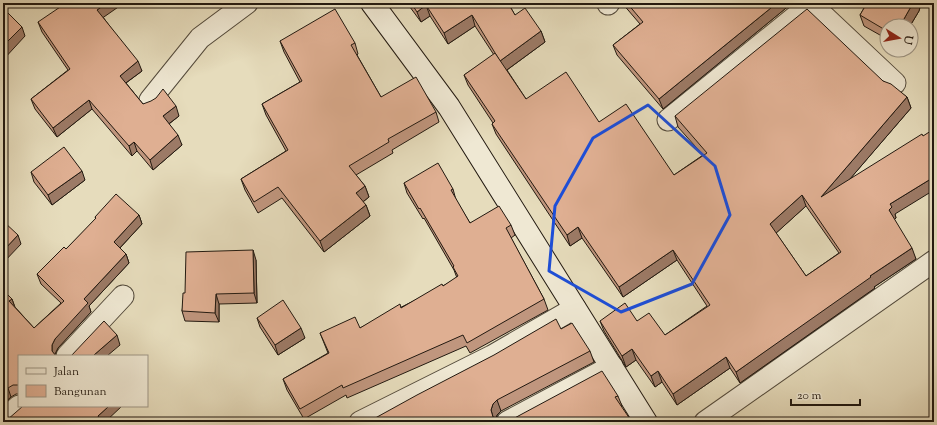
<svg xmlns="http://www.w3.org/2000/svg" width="937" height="425" font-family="'Sorts Mill Goudy',serif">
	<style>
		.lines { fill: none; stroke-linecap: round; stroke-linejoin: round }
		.street-casing { stroke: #534a3b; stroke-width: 23 }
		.secondary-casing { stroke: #221910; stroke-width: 24 }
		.street { stroke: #efe8d3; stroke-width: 21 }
		.secondary { stroke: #efe8d3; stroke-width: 22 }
		.wall { fill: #c0967e; stroke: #221910; fill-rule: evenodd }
		.shaded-wall { fill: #9c7a66; stroke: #221910 }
		.building { fill: #dfaf92; stroke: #221910; fill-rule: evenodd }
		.marked { fill: none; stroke: #1d4ed8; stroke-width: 3; stroke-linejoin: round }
	</style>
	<rect width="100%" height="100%" fill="#e6dcbc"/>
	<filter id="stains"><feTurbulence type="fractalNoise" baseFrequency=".005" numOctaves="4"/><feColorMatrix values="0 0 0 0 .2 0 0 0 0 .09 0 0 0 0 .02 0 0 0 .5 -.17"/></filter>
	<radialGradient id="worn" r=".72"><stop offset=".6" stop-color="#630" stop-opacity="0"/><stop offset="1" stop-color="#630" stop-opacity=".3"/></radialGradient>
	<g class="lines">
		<defs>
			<g id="street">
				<polyline points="810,3 895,83"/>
				<polyline points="608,4 609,3"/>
				<polyline points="150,100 200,38 247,3"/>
				<polyline points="668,120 811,4"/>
				<polyline points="67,356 123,296"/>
				<polyline points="3,420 19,406"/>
				<polyline points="360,422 492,356 575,308"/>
				<polyline points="507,422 612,366"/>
				<polyline points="705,422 934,261"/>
			</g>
			<polyline id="secondary" points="372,3 449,107 646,422"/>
		</defs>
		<use href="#street" class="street-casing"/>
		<use href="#secondary" class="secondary-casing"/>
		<use href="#street" class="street"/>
		<use href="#secondary" class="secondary"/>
	</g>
	<g class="wall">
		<path d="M407,3H508L515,15L541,31L545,42L507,70L526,99L599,122L674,175L703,155L678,127L675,116L883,81L907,97L911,108L849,180L895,214L896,218L894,219L916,259L874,287L875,288L740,383L730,368L677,405L662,382L655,387L636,360L626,367L604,331L600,321H637L665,335L707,306L677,260L623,297L582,238L570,246L496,134L492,124L493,123L468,85L464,75L494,55L475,26L448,44L430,16L421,22ZM806,206L839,253L806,276L776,233Z"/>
		<polygon points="622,3 791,3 791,4 663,109 617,55 613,45 640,24"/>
		<polygon points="867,3 921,3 919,11 910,26 887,26 887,39 864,26 860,15"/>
		<polygon points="103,17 142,71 126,83 143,104 179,116 169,124 182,145 153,170 137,151 132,156 92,109 57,137 35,109 31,99 68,70 42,32 38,22"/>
		<polygon points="280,41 355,43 358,54 357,55 381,97 436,112 439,122 392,150 393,153 356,175 365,186 369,197 363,202 366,205 370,216 324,252 282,198 258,213 245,190 241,179 286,151 266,115 262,104 300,82 284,52"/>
		<polygon points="31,172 85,180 52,205 34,182"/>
		<polygon points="404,183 453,189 456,200 470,223 511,225 515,235 511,238 544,299 548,310 470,353 466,346 347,398 346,395 304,419 287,390 283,379 328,353 320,333 360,328 443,286 457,278 454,270 424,218 423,219 407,193"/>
		<polygon points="139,215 142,224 120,248 126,254 129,263 89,306 91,312 58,348 55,354 19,356 19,394 16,394 11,397 3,404 3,290 12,299 15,307 34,328 61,303 41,284 37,274 66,249 96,219 95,217"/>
		<polygon points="256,260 257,303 219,304 219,322 185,321 182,311 185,293"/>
		<polygon points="257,318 305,338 278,355 260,327"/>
		<polygon points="561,329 590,351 594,362 501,411 497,415 496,420 496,421 368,422"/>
		<polygon points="618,396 622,406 505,422"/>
	</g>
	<g class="shaded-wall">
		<polygon points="107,3 124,3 101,19 97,10"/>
		<polygon points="777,3 791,3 791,4 663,109 659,99"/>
		<polygon points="913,3 921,3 919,11 910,26 900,26"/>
		<polygon points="426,5 430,16 421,22 417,12"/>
		<polygon points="472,15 475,26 448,44 444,33"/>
		<polygon points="22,27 25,36 3,60 3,46"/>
		<polygon points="541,31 545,42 504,72 500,61"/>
		<polygon points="138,61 142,71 123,85 120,76"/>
		<polygon points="907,97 911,108 825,208 821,197"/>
		<polygon points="89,100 92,109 57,137 53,128"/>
		<polygon points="176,106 179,116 166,126 163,116"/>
		<polygon points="178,135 182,145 153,170 150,160"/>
		<polygon points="134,142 137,151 132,156 129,146"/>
		<polygon points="82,171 85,180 52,205 48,195"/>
		<polygon points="934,177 934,190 895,214 896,218 893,221 889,210 890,204"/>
		<polygon points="365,186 369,197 360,204 356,193"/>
		<polygon points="802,195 806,206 774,235 770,224"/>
		<polygon points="366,205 370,216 324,252 320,241"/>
		<polygon points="139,215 142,224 117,251 114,242"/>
		<polygon points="578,227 582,238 570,246 567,235"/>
		<polygon points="18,235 21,244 3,263 3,251"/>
		<polygon points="912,248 916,259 874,287 875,288 740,383 736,372 870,276"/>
		<polygon points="253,250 256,260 257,303 254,293"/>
		<polygon points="673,250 677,260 623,297 619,287"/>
		<polygon points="126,254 129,263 89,306 91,312 58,348 55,354 55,356 52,351 52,345 55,339 84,299"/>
		<polygon points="216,294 219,304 219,322 215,313"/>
		<polygon points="12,299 15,308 9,301"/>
		<polygon points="301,328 305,338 278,355 275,345"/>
		<polygon points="117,335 120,345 107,356 95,356 94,355"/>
		<polygon points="632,349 636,360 626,367 622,356"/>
		<polygon points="726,357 730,368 677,405 673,394"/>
		<polygon points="658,371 662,382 655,387 651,376"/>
		<polygon points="8,388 11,397 3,404 3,392"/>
		<polygon points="497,400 501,411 497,415 495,421 493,417 491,410 493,404"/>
		<polygon points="109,406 122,406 105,422 94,422 98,416"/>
	</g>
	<g class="building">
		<polygon points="66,3 107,3 97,10 138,61 120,76 143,104 151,101 156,98 163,89 176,106 163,116 178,135 150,160 134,142 129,146 89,100 53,128 31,99 70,69 38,22"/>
		<polygon points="411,3 508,3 515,15 525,8 541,31 500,61 472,15 444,33 426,5 417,12"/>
		<polygon points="627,3 777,3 659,99 613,45 643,22"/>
		<polygon points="867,3 913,3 900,26 887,26 887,31 860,15"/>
		<polygon points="3,8 22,27 3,46"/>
		<polygon points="335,9 355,43 351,45 381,97 416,77 436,112 388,139 389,142 349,166 365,186 356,193 366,205 320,241 278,187 254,202 241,179 288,150 262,104 302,81 280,41"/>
		<path d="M807,9L883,81L891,84L907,97L821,197L922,134L923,136L934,129V177L890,204L892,207L889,210L912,248L870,276L871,277L736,372L726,357L673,394L658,371L651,376L632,349L622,356L600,321L625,303L637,321L649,313L665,335L710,305L673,250L619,287L578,227L567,235L492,124L495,121L464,75L495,53L526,99L566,72L599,122L626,104L674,175L707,153L675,116ZM802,195L841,252L806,276L770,224Z"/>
		<polygon points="64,147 82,171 48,195 31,172"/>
		<polygon points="438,163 453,189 451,190 470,223 499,206 511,225 506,228 544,299 467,343 463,335 343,388 342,385 300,409 283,379 329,353 320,333 355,317 360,328 400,304 401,308 442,284 443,286 458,276 453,267 454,266 420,208 419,209 404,183"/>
		<polygon points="116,194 139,215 114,242 126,254 84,299 88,303 55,339 52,345 52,351 56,356 19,356 19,385 13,385 8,388 3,392 3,290 12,299 9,301 34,328 64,301 37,274 64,247 66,249 96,218 95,217"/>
		<polygon points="3,221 18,235 3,251"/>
		<polygon points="253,250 254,293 216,294 215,313 182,311 183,293 185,293 186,252"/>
		<polygon points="283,300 301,328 275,345 257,318"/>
		<polygon points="556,319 561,329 572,323 590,351 497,400 493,404 491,410 493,417 496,421 500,422 368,422 417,395 494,355"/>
		<polygon points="104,321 117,335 94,355 95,356 71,356"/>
		<polygon points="602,371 618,396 615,397 632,422 505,422 509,421"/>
		<polygon points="23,406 109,406 98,416 99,418 94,422 3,422 7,420"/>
	</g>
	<path class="marked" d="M648,105L715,166L730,215L692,284L621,312L549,271L555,206L593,138Z"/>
	<rect width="937" height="425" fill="none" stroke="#e6dcbc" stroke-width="16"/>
	<rect x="4" y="4" width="929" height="417" fill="none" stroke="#221910" stroke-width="2"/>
	<rect x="8" y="8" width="921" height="409" fill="none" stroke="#221910"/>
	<rect x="18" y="355" width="130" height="52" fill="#efe8d3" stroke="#9d9585"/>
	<rect x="26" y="368" width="20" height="6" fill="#efe8d3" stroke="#9d9585"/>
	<text x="54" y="375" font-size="12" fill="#221910">Jalan</text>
	<rect x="26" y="385" width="20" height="12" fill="#dfaf92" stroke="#9d9585"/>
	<text x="54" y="395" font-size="12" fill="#221910">Bangunan</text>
	<g transform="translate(899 38) rotate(101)"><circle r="19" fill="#efe8d3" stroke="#9d9585"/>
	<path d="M0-3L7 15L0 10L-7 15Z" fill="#8f2418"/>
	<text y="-6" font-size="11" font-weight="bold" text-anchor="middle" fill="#221910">U</text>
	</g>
	<path d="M791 399v6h69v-6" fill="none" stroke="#221910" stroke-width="2"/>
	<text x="797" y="399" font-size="12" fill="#221910" stroke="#efe8d3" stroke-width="3" paint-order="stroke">20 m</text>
	<rect width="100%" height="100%" filter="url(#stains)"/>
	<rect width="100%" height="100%" fill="url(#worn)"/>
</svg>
